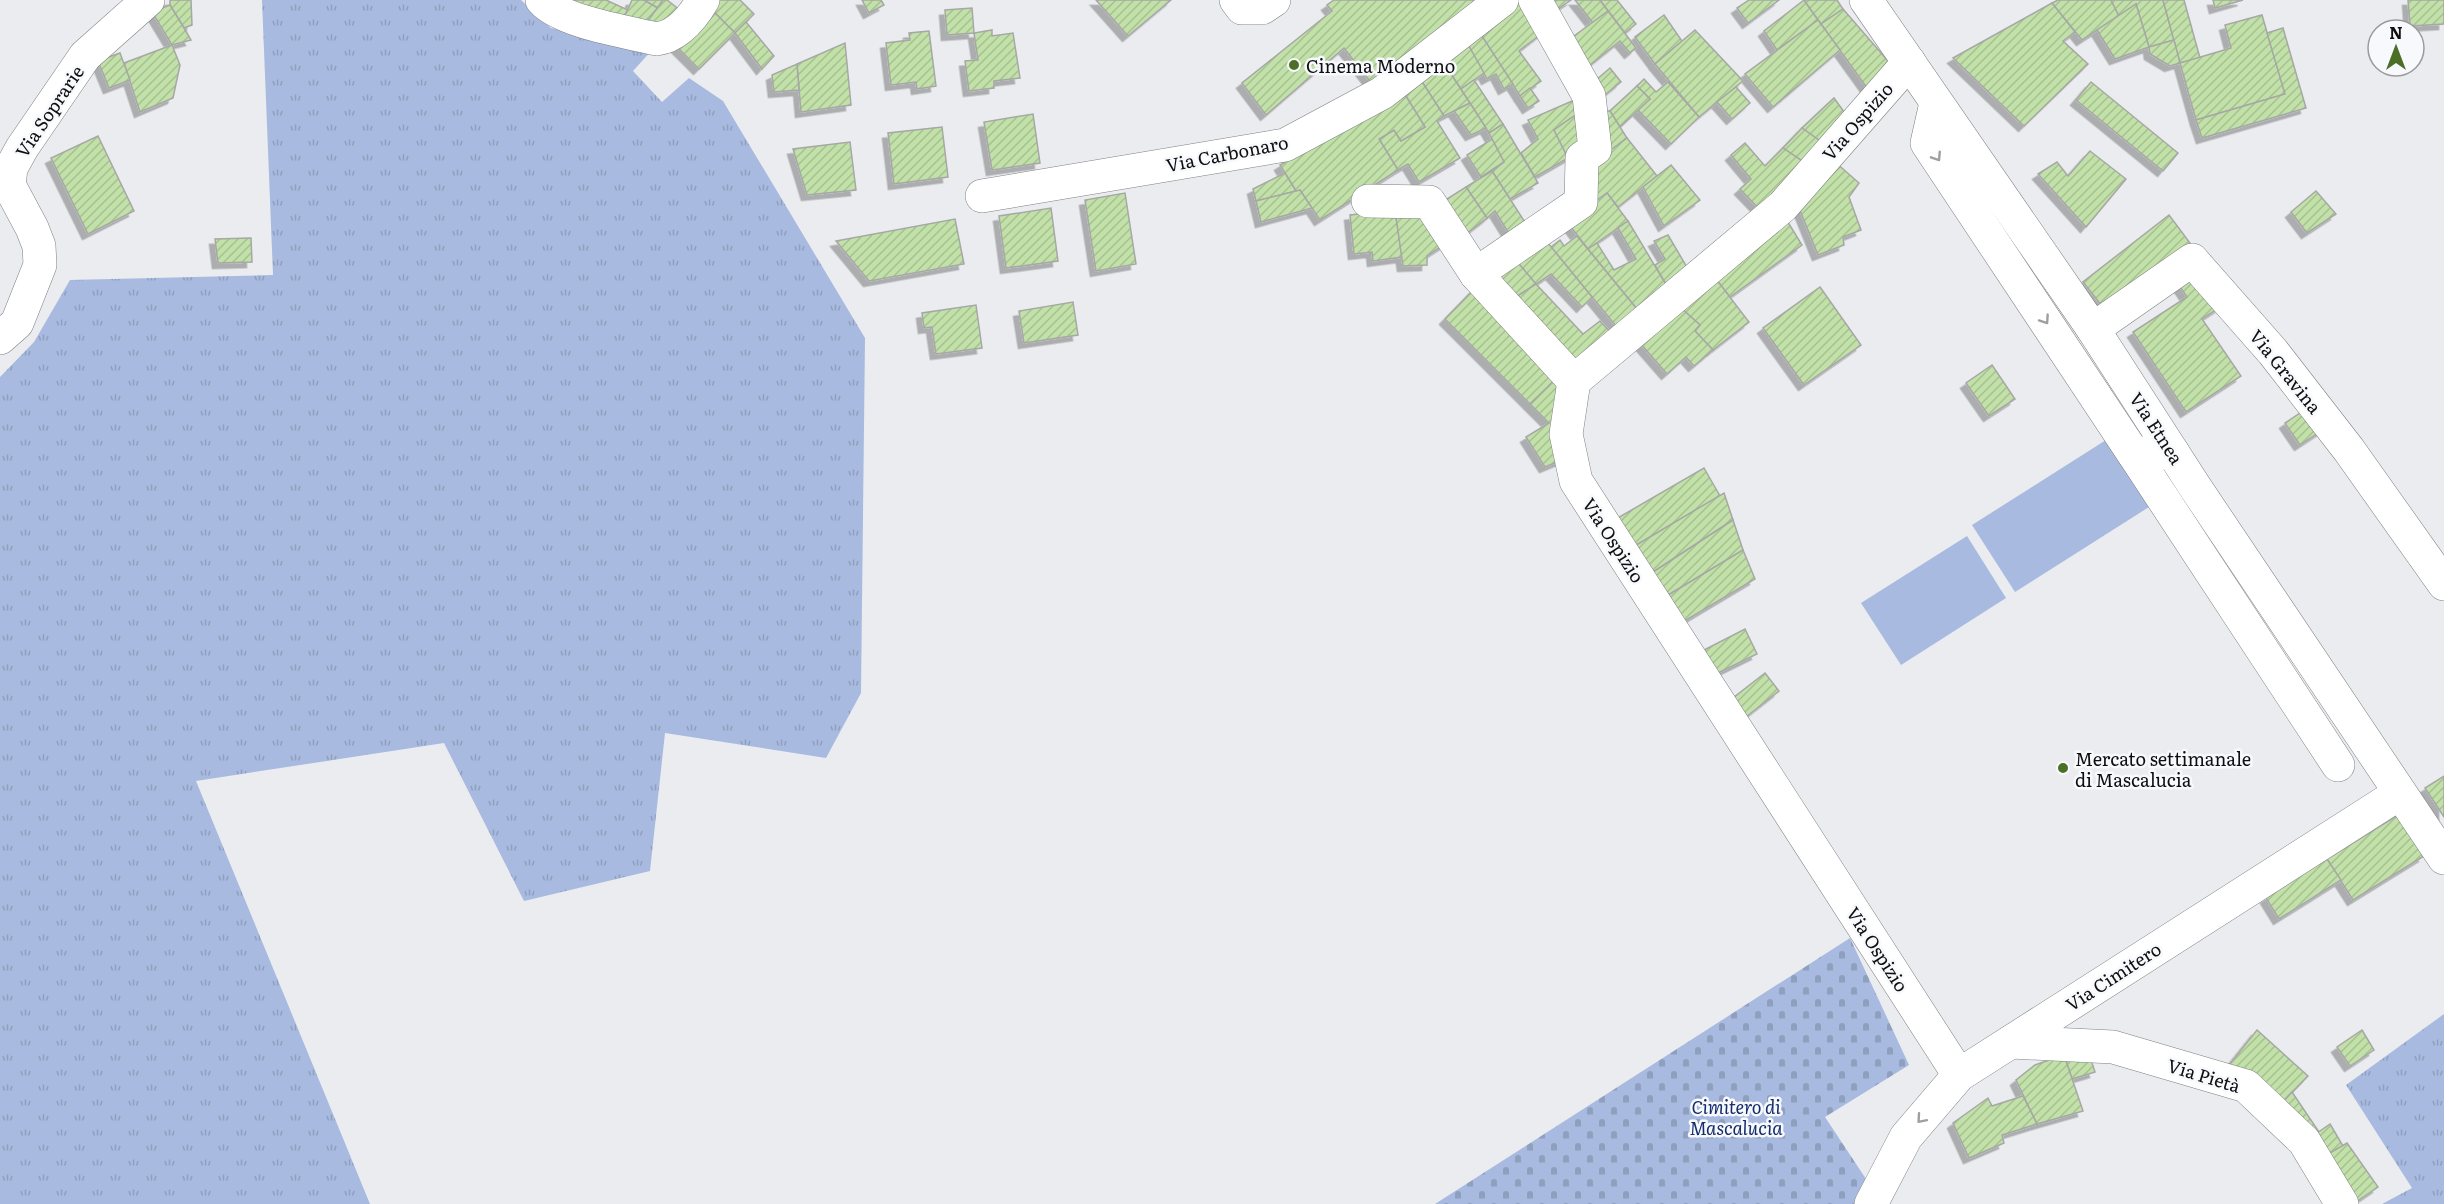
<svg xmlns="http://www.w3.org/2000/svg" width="2444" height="1204" font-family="Literata,serif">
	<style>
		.grass { fill: url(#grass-tufts) }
		.cemetery { fill: url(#cemetery-stones) }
		.park { fill: #a8badf }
		.building { fill: url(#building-hatch); stroke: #a6a8a5; stroke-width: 1.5; filter: url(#shadow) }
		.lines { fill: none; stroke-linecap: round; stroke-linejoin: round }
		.minor-casing { stroke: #7e8082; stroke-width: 34 }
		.major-casing { stroke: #7e8082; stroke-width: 34 }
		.minor { stroke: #fff; stroke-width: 33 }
		.major { stroke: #fff; stroke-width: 33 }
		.oneway { stroke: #9f9f9f }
		.poi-dot { fill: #4c6f27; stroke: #f8f9fd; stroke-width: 2 }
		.labels { text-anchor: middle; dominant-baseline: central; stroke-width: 5; stroke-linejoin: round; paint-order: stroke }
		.poi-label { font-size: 18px; fill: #0f0f10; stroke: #f8f9fd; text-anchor: start }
		.street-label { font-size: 18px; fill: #0f0f10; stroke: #f8f9fd }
		.park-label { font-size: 18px; font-style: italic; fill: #132c6a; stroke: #f8f9fd }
	</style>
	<defs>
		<pattern id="grass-tufts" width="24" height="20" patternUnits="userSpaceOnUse" patternTransform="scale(1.5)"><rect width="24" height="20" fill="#a8badf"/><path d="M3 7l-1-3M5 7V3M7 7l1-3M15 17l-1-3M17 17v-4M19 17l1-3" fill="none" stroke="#8f9fbe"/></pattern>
		<pattern id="cemetery-stones" width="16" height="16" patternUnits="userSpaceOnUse" patternTransform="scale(1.5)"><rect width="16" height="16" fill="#a8badf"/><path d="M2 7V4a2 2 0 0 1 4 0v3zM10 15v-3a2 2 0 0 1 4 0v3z" fill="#8f9fbe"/></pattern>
		<pattern id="building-hatch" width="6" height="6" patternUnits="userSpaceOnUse" patternTransform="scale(1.5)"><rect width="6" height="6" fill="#c2e1a9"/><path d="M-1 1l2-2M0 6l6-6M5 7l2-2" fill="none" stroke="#a6c090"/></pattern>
		<filter id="shadow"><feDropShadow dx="-5.5" dy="5.5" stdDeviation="0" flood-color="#0004"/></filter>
	</defs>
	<rect width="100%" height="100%" fill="#eaecef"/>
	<g class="grass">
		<polygon points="262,0 521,0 551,28 653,49 633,71 662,102 689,78 723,101 865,338 861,693 826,758 665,733 650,871 524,901 444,743 196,781 370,1204 0,1204 0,377 34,342 70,280 273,275"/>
		<polygon points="2444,1014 2444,1204 2382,1204 2412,1188 2346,1085"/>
	</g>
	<polygon class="cemetery" points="1850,938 1909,1065 1825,1117 1868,1182 1856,1204 1435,1204"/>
	<g class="park">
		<polygon points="2106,440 2149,507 2015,592 1972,525"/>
		<polygon points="1967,536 2006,598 1901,665 1861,603"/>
	</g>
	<g class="building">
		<polygon points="170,0 191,0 192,25 184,28 170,5"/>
		<polygon points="557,0 606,0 628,10 623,20"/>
		<polygon points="632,0 644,0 658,8 642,29 623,20"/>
		<polygon points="644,0 663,0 658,8"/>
		<polygon points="663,0 667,0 685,14 642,29"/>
		<polygon points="715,0 740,0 754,14 735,33 710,8"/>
		<polygon points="862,0 881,0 884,5 869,13"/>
		<polygon points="1096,0 1171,0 1128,36"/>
		<polygon points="1334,0 1491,0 1373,85 1344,48 1266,115 1242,83 1332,11 1327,5"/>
		<polygon points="1519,0 1545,31 1519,51 1541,81 1520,96 1478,30"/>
		<polygon points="1547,0 1571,0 1555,11"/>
		<polygon points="1575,0 1600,0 1608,11 1593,23"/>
		<polygon points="1600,0 1617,0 1636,24 1625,33"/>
		<polygon points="1749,0 1779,0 1748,23 1737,8"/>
		<polygon points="1804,0 1818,20 1777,50 1764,31"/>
		<polygon points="1804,0 1837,0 1843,9 1821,24"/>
		<polygon points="2058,0 2111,0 2119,16 2082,40 2052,3"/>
		<polygon points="2111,0 2163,0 2174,40 2149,47 2136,4 2119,16"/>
		<polygon points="2163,0 2184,0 2200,58 2180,63"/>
		<polygon points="2213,0 2243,0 2215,8"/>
		<polygon points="2408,0 2444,0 2444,24 2410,26"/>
		<polygon points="2052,3 2075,32 2063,41 2088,64 2024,126 1953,58"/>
		<polygon points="2136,4 2149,47 2115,59 2097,30"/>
		<polygon points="170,5 184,28 191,40 172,45 152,12"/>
		<polygon points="710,8 735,33 699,69 674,44"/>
		<polygon points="972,8 974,33 947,35 945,10"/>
		<polygon points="1843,9 1888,61 1867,88 1821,24"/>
		<polygon points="1608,11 1636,48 1630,53 1620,41 1585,69 1570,39"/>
		<polygon points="1664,15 1682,41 1655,64 1635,37"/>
		<polygon points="2262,15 2285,94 2196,120 2180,63 2231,48 2225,25"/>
		<polygon points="1818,20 1840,50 1773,107 1745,74"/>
		<polygon points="746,22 774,56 762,69 735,33"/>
		<polygon points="2283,28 2306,108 2202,138 2196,120 2285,94 2267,33"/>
		<polygon points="992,30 992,36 1013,33 1020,78 994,81 994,88 969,91 965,61 978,60 974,33"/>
		<polygon points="1478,30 1513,84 1504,89 1496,74 1487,79 1465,39"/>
		<polygon points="1695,30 1743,81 1699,117 1655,64"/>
		<polygon points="929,31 936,86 917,89 916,82 891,85 886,43 910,40 909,33"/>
		<polygon points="1465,39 1484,73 1461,89 1441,59"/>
		<polygon points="2174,40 2180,63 2170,66 2150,54 2149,47"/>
		<polygon points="845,43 851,105 801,112 797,64"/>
		<polygon points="172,45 180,65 173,98 140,112 124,63"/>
		<polygon points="120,53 130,80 109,88 98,61"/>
		<polygon points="1441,59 1470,103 1444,116 1419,77"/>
		<polygon points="797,64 799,90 774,92 772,75"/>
		<polygon points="1610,68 1621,82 1600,99 1595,81"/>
		<polygon points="1419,77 1444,116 1437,121 1460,158 1419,182 1408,164 1398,170 1379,139 1394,130 1401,141 1425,127 1401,88"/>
		<polygon points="1644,79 1656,92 1668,82 1699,117 1671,144 1638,110 1650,99 1637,86"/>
		<polygon points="1474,80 1503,124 1489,133 1461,89"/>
		<polygon points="2091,82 2178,153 2163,171 2076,100"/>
		<polygon points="1637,86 1650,99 1620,127 1610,111"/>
		<polygon points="1736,87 1750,103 1732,119 1717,102"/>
		<polygon points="1401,88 1425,127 1401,141 1394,130 1379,139 1398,170 1320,220 1300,190 1296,191 1280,165"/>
		<polygon points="1530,88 1539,101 1528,108 1520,96"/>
		<polygon points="1579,98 1584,109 1554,130 1568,158 1535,177 1521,153 1538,139 1528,120"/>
		<polygon points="1834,98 1847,116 1823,143 1802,128"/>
		<polygon points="1470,103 1486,128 1471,135 1454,111"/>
		<polygon points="1584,109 1585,147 1568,158 1554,130"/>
		<polygon points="1603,111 1610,111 1627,138 1606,154"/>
		<polygon points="1033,114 1040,163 992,170 984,122"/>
		<polygon points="1503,124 1538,183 1510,199 1492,171 1504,162 1489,133"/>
		<polygon points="942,127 948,177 894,184 888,133"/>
		<polygon points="1802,128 1823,143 1805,163 1783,148"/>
		<polygon points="98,136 134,211 88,234 51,158"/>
		<polygon points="1627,138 1657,176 1618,207 1607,193 1588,207 1593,163"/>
		<polygon points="1492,139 1504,162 1481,177 1467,155"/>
		<polygon points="850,142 856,190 807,195 793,149"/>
		<polygon points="1745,143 1765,166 1783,148 1805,163 1762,212 1740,189 1751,179 1731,155"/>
		<polygon points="2090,151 2126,179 2086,227 2038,174 2057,162 2068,176"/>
		<polygon points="1834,161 1859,183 1849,197 1861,230 1843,237 1844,245 1818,255 1797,203"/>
		<polygon points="1671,165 1700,200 1664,226 1643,187"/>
		<polygon points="1492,171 1530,230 1514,242 1495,211 1487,218 1466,187"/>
		<polygon points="1285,173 1296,191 1256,201 1253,189"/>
		<polygon points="1466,187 1487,218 1461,238 1439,204"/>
		<polygon points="1300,190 1312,208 1261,222 1256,201"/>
		<polygon points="2316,191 2336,214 2307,233 2291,212"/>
		<polygon points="1125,193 1136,264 1096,271 1085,200"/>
		<polygon points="1607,193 1628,221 1588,249 1567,222"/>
		<polygon points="1051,208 1058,261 1006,268 999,216"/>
		<polygon points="1395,210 1402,257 1373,261 1372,252 1354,254 1350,215"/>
		<polygon points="1395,210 1425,212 1445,244 1427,256 1427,265 1403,266"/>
		<polygon points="2169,215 2193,247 2106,311 2083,282"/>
		<polygon points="955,219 964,264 869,281 836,241"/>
		<polygon points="1786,219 1802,245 1730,297 1716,279"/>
		<polygon points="1628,221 1670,291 1641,314 1588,249 1597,243 1614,270 1636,259 1618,228"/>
		<polygon points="1668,235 1691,274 1670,291 1655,265 1665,259 1654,241"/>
		<polygon points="1577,236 1641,314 1620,331 1551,247 1560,240 1564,246"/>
		<polygon points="1543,237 1592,297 1582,307 1551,274 1536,284 1514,258"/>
		<polygon points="251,238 252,262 218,263 215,239"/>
		<polygon points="1514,258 1536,284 1510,301 1487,276"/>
		<polygon points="2192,275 2220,307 2202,319 2241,376 2186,412 2133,332 2187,297 2178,284"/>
		<polygon points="1716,279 1749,322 1713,350 1695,331 1700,325 1681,308"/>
		<polygon points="1536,284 1583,334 1600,321 1614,336 1575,367 1510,301"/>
		<polygon points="1820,287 1861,345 1804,385 1763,328"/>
		<polygon points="1475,288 1561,374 1530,404 1445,319"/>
		<polygon points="1073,302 1078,335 1024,343 1019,311"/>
		<polygon points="976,305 982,348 936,354 932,327 924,328 922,313"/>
		<polygon points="1681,308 1700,325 1695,331 1713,350 1694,366 1686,357 1667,374 1640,343"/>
		<polygon points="1992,365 2015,399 1989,416 1966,383"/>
		<polygon points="1561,374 1562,460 1545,467 1526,437 1549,423 1530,404"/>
		<polygon points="2309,407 2324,429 2300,445 2285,423"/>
		<polygon points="1704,468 1720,496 1633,547 1616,519"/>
		<polygon points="1724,493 1733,520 1650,574 1633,547"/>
		<polygon points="1733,520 1743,550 1665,597 1650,574"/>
		<polygon points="1743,550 1755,579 1683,622 1665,597"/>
		<polygon points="1745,629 1757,654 1718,673 1702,651"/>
		<polygon points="1765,673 1779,691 1746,717 1733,698"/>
		<polygon points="2444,776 2444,817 2425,788"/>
		<polygon points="2398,815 2424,856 2353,900 2327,859"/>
		<polygon points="2327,859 2341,880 2279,919 2266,898"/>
		<polygon points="2257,1030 2308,1076 2281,1104 2229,1065"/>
		<polygon points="2362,1030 2374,1050 2350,1066 2337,1047"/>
		<polygon points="2089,1054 2095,1072 2072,1079 2064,1055"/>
		<polygon points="2064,1055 2083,1111 2037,1124 2016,1080 2035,1065"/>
		<polygon points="2292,1092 2319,1132 2313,1136 2281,1104"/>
		<polygon points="2023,1096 2037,1124 2002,1135 2004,1143 1969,1158 1953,1123 1988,1098 1992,1106"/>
		<polygon points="2330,1124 2343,1146 2328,1154 2313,1136"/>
		<polygon points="2347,1143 2378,1187 2356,1202 2328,1154"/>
	</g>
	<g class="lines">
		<defs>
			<g id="minor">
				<path d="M542,0C561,22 628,32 657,39C678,36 693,17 703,0"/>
				<polyline points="1236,0 1242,8 1262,8 1274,0"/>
				<polyline points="1535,0 1589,96 1595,149 1582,158 1581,202 1476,274 1574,381"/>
				<polyline points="1909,62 1783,206 1574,381 1566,434 1576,481 1959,1075"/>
				<polyline points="1936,103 1927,143 2133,453 2173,453"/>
				<polyline points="982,196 1285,145 1382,93 1502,0"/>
				<polyline points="1368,201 1429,202 1476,274"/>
				<polyline points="2093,329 2192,260 2273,352 2349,450 2444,584"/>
				<polyline points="0,338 17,323 40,265 39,246 32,228 9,185 11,168 22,148 85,56 148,0"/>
				<polyline points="2133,453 2338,765"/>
				<polyline points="2011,1042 2113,1047 2246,1086 2304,1141 2342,1204"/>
				<polyline points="1871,1204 1906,1137 1959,1075 2400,793"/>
			</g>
			<polyline id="major" points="1866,0 2093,329 2195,487 2444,858"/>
		</defs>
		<use href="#minor" class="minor-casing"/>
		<use href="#major" class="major-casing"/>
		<use href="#minor" class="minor"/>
		<use href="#major" class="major"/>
	</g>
	<defs><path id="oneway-chevron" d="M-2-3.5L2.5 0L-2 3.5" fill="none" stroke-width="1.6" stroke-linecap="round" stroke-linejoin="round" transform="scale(1.5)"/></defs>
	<g class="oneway">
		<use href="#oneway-chevron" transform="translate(1937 157) rotate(57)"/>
		<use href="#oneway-chevron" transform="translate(2045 320) rotate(56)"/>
		<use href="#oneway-chevron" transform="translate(1921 1119) rotate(131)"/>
	</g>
	<g class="poi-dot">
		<circle cx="1294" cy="65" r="6"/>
		<circle cx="2063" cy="768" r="6"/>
	</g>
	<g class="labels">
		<g class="poi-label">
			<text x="1306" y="65">Cinema Moderno</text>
			<text x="2075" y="758">Mercato settimanale<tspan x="2075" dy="21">di Mascalucia</tspan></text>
		</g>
		<g class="street-label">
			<text transform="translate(49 111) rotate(-56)">Via Soprarie</text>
			<text transform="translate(1857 121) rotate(-49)">Via Ospizio</text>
			<text transform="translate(1227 153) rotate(-11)">Via Carbonaro</text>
			<text transform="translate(2286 371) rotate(51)">Via Gravina</text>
			<text transform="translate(2157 428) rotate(57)">Via Etnea</text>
			<text transform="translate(1614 540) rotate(57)">Via Ospizio</text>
			<text transform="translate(1878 949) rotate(57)">Via Ospizio</text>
			<text transform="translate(2113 976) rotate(-33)">Via Cimitero</text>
			<text transform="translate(2204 1075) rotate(17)">Via Pietà</text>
		</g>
		<g class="park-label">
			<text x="1736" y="1106">Cimitero di<tspan x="1736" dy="21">Mascalucia</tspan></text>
		</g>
	</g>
	<g transform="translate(2396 48)"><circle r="28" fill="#f8f9fd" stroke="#9b9b9e" stroke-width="1.5"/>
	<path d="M0-4.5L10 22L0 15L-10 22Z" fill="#4c6f27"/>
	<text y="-9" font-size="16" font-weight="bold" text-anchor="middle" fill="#0f0f10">N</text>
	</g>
</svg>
